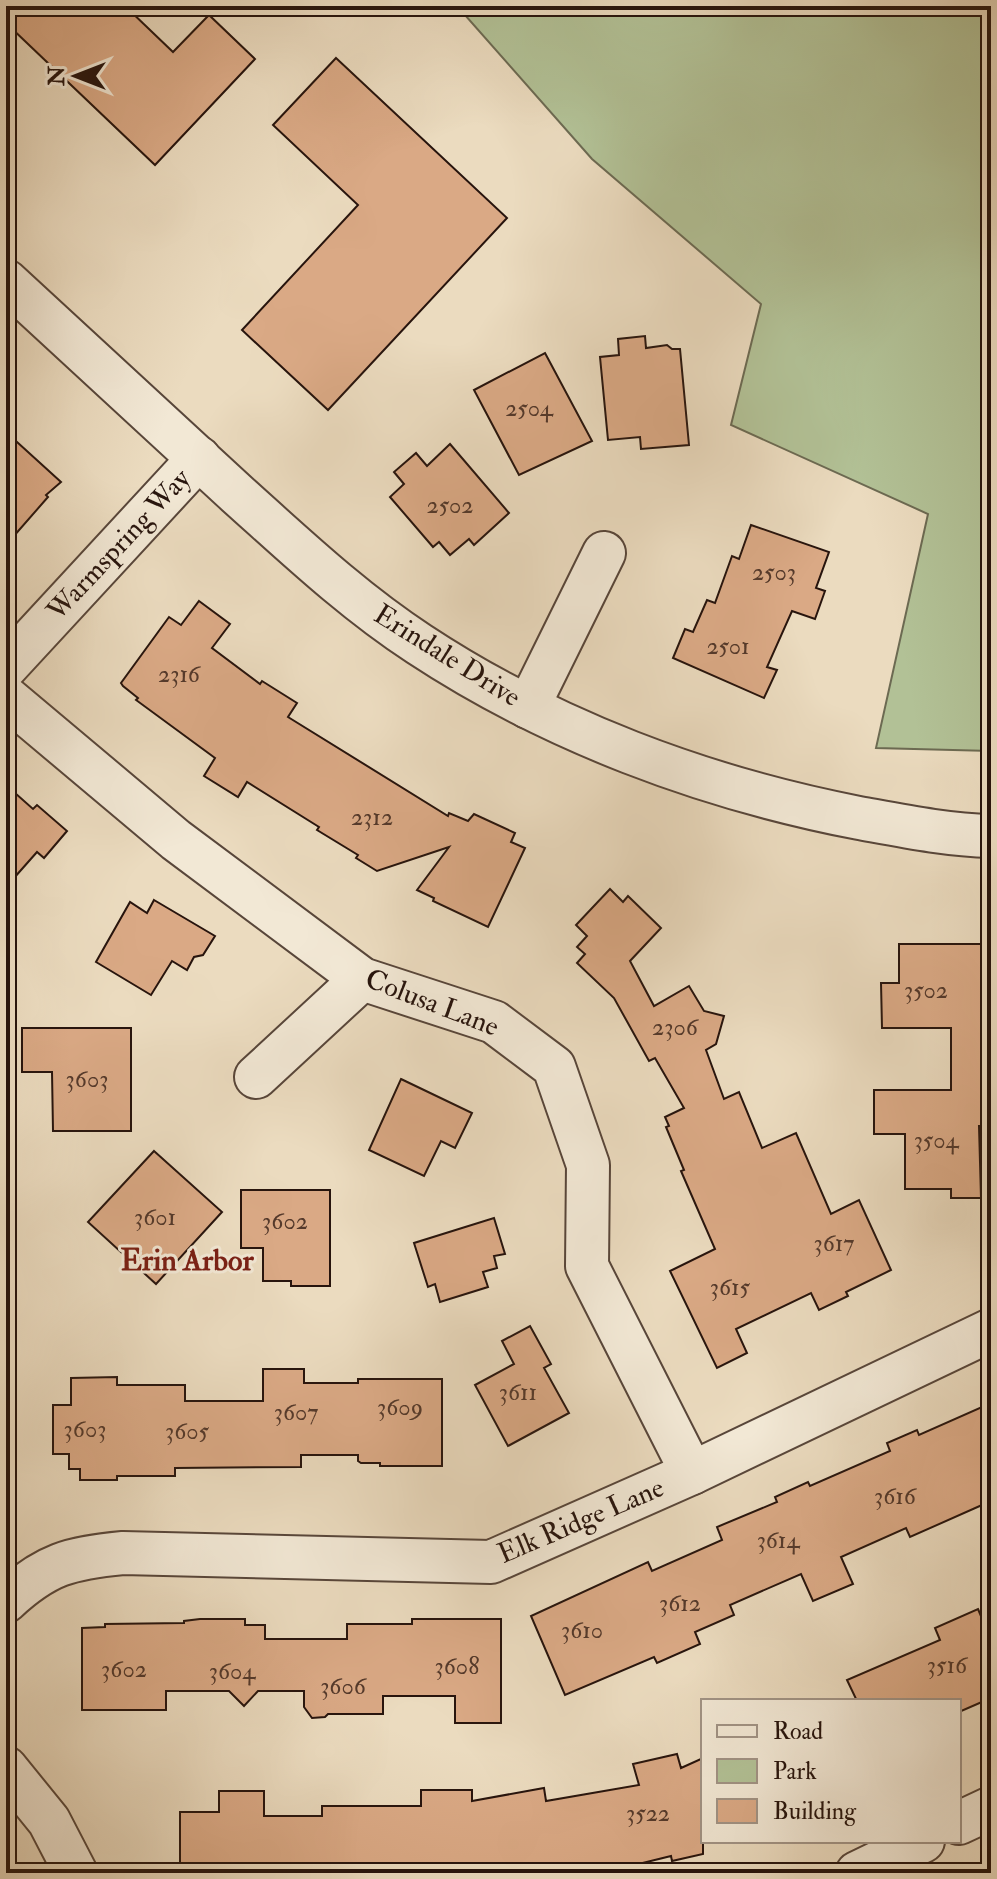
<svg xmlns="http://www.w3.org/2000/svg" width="997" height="1879" font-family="'IM FELL Double Pica',serif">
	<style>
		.green { fill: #b2c196; stroke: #6c6a52; stroke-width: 2 }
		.building { fill: #daa985; stroke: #27140d; stroke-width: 2 }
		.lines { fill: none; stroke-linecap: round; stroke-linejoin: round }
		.minor-casing { stroke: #58463a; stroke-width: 46 }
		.minor { stroke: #f2e8d5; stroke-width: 42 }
		.labels { text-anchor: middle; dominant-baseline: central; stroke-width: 6; stroke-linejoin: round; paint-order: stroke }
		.number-label { font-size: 24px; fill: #54392b }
		.street-label { font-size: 28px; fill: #27140d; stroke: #f2e8d5 }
		.neighbourhood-label { font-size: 30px; font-weight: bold; fill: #7a1f14; stroke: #f2e8d5 }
	</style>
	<rect width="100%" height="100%" fill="#ebdbbf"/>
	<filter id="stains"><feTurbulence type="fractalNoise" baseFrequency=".0025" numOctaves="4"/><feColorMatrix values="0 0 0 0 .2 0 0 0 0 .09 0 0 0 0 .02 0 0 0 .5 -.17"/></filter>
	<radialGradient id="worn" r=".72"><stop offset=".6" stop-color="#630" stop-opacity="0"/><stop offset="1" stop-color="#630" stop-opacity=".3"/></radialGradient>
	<polygon class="green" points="457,6 991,6 991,751 876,748 928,514 731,425 761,304 592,159"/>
	<g class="building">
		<polygon points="6,6 125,6 173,52 209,15 255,59 155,165 6,23"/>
		<polygon points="336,58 507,218 328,410 242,330 358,205 273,125"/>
		<polygon points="645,336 646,348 667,345 672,349 680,349 689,445 641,449 640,437 608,440 600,357 619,355 618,339"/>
		<polygon points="545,353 592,441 519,475 474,390"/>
		<polygon points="6,432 61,482 46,495 48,497 6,545"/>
		<polygon points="450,444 509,513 474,545 469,539 450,555 439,542 433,547 390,497 404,484 394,472 416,453 427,466"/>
		<polygon points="751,525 829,552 816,588 825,591 815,619 792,611 767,667 777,670 764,698 673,658 685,629 693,632 707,600 715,603 732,556 739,559"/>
		<polygon points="199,601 230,624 212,648 260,684 262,681 297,703 288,717 448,816 449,813 468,821 474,814 515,833 511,842 525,848 488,927 433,901 434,898 417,890 449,847 377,871 356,858 358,855 317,830 319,827 247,782 238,797 204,776 215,758 136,700 138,698 123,686 121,683 169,617 181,625"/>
		<polygon points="6,785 33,809 37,805 67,831 44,858 37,852 6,887"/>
		<polygon points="610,889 623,902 628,896 661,928 630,961 654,1006 689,986 704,1011 724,1016 716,1044 706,1050 724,1099 739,1092 762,1148 796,1133 831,1214 859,1200 891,1270 846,1292 848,1296 819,1310 811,1293 736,1329 747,1353 717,1368 670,1271 715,1249 681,1171 684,1170 666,1127 669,1126 665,1117 684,1108 655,1058 649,1061 614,998 577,963 585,954 577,947 587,936 576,925"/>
		<polygon points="154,900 215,936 203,955 194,957 187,970 172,961 151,995 96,962 130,902 147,913"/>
		<polygon points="899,944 986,944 986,1097 983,1097 983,1126 979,1126 981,1198 951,1198 951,1189 905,1189 905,1134 874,1134 874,1090 951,1090 951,1028 882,1028 881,983 899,983"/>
		<polygon points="22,1028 131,1028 131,1131 53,1131 52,1072 22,1072"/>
		<polygon points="401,1079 472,1113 455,1148 441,1141 424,1176 369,1150"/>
		<polygon points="154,1151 222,1212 156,1284 88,1222"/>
		<polygon points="241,1190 330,1190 330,1286 291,1286 291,1281 263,1281 263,1248 241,1248"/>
		<polygon points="494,1218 505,1254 494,1256 497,1268 483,1272 488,1287 440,1302 435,1284 428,1287 414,1243"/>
		<polygon points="530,1326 551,1364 544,1368 569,1413 508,1446 475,1385 514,1364 502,1341"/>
		<polygon points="263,1369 304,1369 304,1383 358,1383 358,1379 442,1379 442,1466 380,1466 380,1463 361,1463 358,1461 358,1455 301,1455 301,1467 175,1468 175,1476 117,1476 117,1480 80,1480 80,1469 69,1469 69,1454 53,1454 53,1405 71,1405 71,1378 117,1377 117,1385 185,1385 185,1401 263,1401"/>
		<polygon points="991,1403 991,1501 910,1537 906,1528 841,1557 853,1584 813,1601 801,1574 730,1605 734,1615 695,1632 700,1644 657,1663 654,1657 565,1695 531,1616 648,1562 652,1571 722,1540 717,1527 777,1502 775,1497 808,1482 810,1486 890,1451 887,1443 917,1430 919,1435"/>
		<polygon points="978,1609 991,1640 991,1698 959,1712 959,1701 857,1701 847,1680 940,1640 935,1628"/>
		<polygon points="200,1619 245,1619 245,1625 265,1625 265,1639 347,1639 347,1624 412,1624 412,1619 501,1619 501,1723 455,1723 455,1696 383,1696 383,1714 328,1714 325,1717 312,1718 304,1707 304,1691 258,1691 244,1706 229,1691 166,1691 166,1710 82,1710 82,1628 105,1627 105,1624 184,1623 184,1621"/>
		<polygon points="677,1754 681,1768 703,1758 703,1854 672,1861 671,1856 602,1873 180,1873 180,1812 219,1812 219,1791 264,1791 264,1816 322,1816 322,1806 421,1806 421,1790 472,1790 472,1801 544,1788 546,1801 639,1785 633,1764"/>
	</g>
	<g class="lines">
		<defs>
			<g id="minor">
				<path d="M6,281C83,352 160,423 237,494C295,546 353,601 419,644C551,731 704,788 859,818C903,826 947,835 991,836"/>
				<polyline points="6,667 199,458"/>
				<polyline points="6,697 176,840 362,979 494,1022 554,1067 588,1165 587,1266 692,1473"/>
				<polyline points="528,707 604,553"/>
				<polyline points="256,1077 362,979"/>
				<path d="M6,1601C46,1564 70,1558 123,1553L491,1562L692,1473L991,1330"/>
				<polyline points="6,1768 49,1821 76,1873"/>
				<polyline points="959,1823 991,1808"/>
				<polyline points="857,1873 923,1841"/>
			</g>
		</defs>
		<use href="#minor" class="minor-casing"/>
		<use href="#minor" class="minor"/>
	</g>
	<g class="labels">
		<g class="number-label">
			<text x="529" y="408">2504</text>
			<text x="450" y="505">2502</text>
			<text x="774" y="572">2503</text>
			<text x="728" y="646">2501</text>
			<text x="179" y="674">2316</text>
			<text x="372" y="817">2312</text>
			<text x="926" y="990">3502</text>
			<text x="675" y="1027">2306</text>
			<text x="87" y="1079">3603</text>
			<text x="936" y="1140">3504</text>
			<text x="155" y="1217">3601</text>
			<text x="285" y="1221">3602</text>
			<text x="834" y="1243">3617</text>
			<text x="730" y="1287">3615</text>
			<text x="518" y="1392">3611</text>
			<text x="400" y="1407">3609</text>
			<text x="296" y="1412">3607</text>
			<text x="85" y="1429">3603</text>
			<text x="187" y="1431">3605</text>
			<text x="895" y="1496">3616</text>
			<text x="778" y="1540">3614</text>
			<text x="680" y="1603">3612</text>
			<text x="582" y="1630">3610</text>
			<text x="947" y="1665">3516</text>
			<text x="457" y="1666">3608</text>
			<text x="124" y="1669">3602</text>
			<text x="232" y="1671">3604</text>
			<text x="343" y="1686">3606</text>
			<text x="648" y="1813">3522</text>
		</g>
		<g class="street-label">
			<text transform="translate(119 545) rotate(-47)">Warmspring Way</text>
			<text transform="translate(447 656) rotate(32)">Erindale Drive</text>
			<text transform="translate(432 1003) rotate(21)">Colusa Lane</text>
			<text transform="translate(581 1521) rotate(-23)">Elk Ridge Lane</text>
		</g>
		<g class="neighbourhood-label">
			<text x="187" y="1260">Erin Arbor</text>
		</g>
	</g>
	<rect width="997" height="1879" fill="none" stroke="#ebdbbf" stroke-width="32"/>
	<rect x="8" y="8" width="981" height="1863" fill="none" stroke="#27140d" stroke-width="4"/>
	<rect x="16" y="16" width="965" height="1847" fill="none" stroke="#27140d" stroke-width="2"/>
	<rect x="701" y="1699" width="260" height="144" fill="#f2e8d5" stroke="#a19385" stroke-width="2"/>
	<rect x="717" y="1725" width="40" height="12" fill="#f2e8d5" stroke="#a19385" stroke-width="2"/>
	<text x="773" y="1739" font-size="24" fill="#27140d">Road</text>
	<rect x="717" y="1759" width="40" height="24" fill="#b2c196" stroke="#a19385" stroke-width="2"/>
	<text x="773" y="1779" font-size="24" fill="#27140d">Park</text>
	<rect x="717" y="1799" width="40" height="24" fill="#daa985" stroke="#a19385" stroke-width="2"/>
	<text x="773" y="1819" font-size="24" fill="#27140d">Building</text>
	<g transform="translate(76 76) rotate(270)" stroke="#f2e8d5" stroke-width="6" paint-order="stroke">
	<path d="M0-6L14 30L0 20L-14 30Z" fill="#27140d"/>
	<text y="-12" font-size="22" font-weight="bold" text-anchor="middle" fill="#27140d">N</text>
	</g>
	<rect width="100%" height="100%" filter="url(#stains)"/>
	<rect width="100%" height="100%" fill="url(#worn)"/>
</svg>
